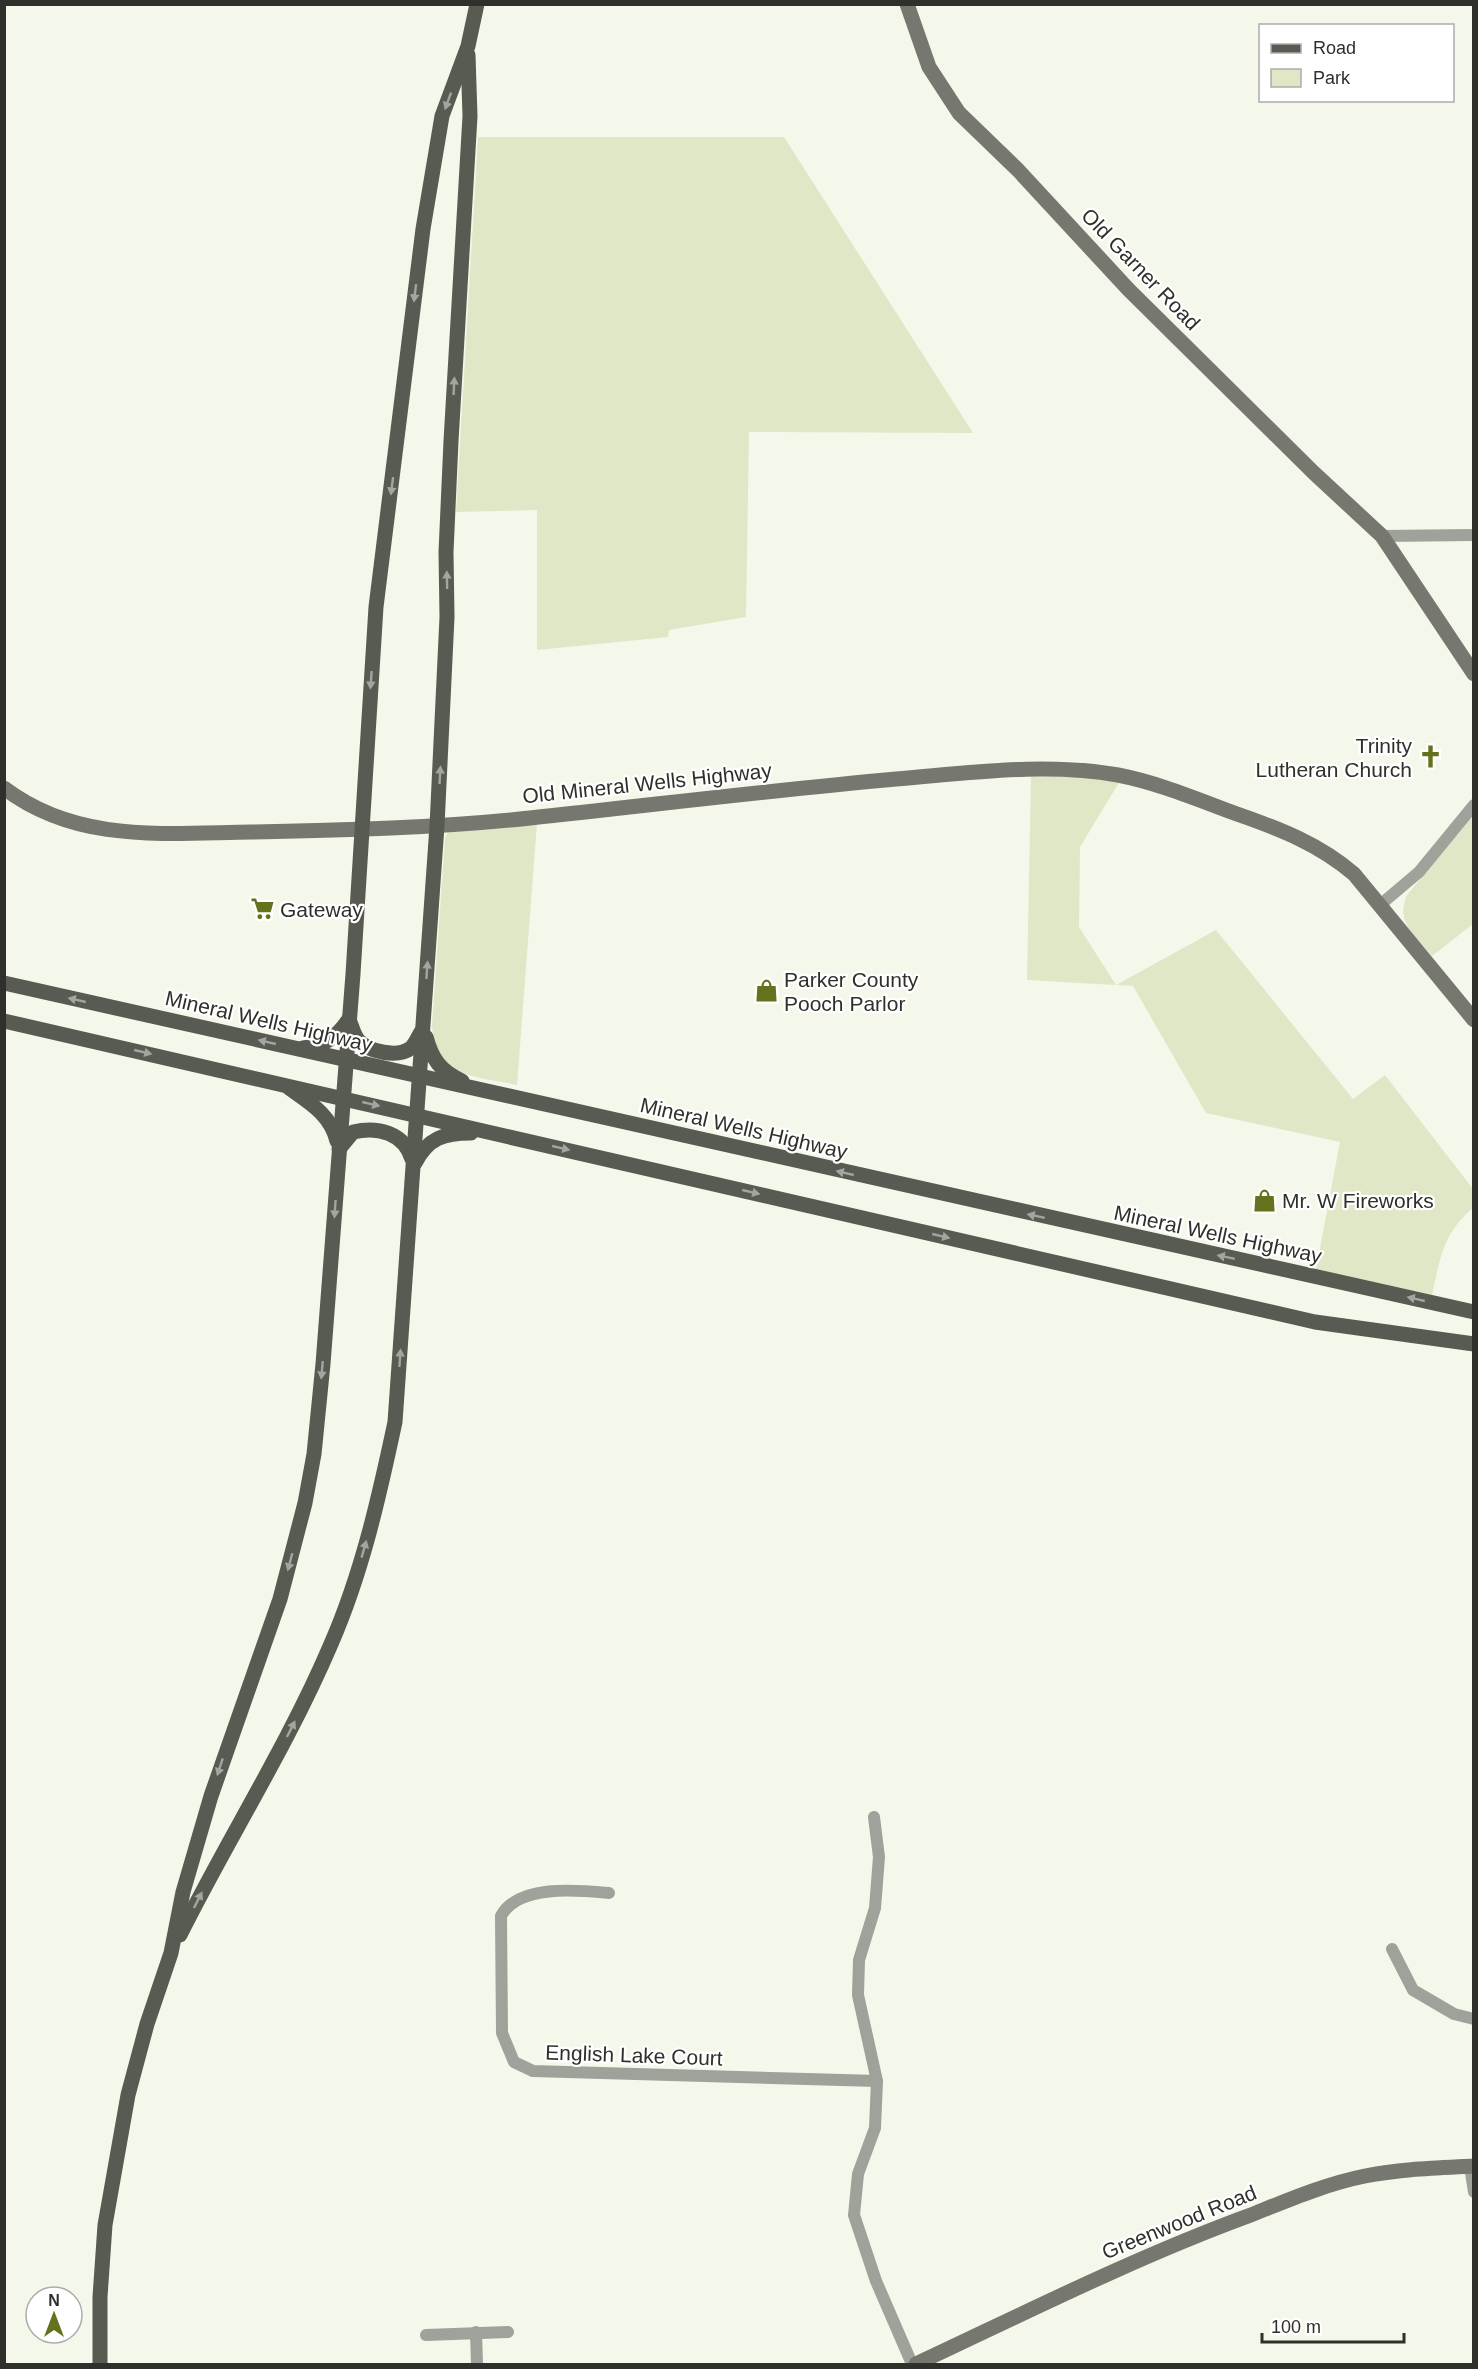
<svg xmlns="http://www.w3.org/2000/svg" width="1478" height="2369" font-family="Arial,sans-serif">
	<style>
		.green { fill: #dfe7c7 }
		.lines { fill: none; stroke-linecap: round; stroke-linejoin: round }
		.street { stroke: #9fa19b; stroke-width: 12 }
		.secondary { stroke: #76786f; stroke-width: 15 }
		.primary { stroke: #585b51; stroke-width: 15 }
		.oneway { fill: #a3a59f }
		.labels { text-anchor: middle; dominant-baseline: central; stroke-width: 4.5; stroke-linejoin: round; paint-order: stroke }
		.street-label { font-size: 21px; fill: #2f302b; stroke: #fff }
		.poi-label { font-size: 21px; fill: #2f302b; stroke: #fff; text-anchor: start }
	</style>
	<rect width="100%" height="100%" fill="#f4f8ea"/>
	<g class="green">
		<polygon points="478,137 784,137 973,433 749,432 746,617 669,630 668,637 537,650 537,510 456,512"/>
		<path d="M1065,776L1120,781L1080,847L1079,927L1116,985L1216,930L1353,1099L1385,1075L1473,1189V1208C1443,1233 1440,1259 1432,1295L1316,1270L1340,1142L1206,1113L1133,986L1027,980L1031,777Z"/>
		<path d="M1473,816V924L1432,956C1415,934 1395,923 1407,895Z"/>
		<path d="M537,823L517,1085C492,1079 447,1078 435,1049C433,1042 433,1033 432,1025L445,838L448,832Z"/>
	</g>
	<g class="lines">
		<g class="street">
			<polyline points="1382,536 1474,535"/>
			<polyline points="1380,905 1419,872 1474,805"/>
			<polyline points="874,1817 879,1857 875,1908 859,1960 858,1995 877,2081 875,2128 858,2174 854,2215 876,2281 912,2364"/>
			<path d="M609,1893C577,1890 518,1884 501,1916L502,2033L514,2062L533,2071L877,2081"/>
			<polyline points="1392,1949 1413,1990 1454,2014 1474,2019"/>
			<polyline points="1470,2166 1474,2192"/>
			<polyline points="476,2332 477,2364"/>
			<polyline points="426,2335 508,2332"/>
		</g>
		<g class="secondary">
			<polyline points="907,4 929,67 959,113 1018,170 1128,289 1314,473 1382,536 1474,674"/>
			<path d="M4,788C78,844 166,833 252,832C345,830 437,828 530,818C652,805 774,790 896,779C969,773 1046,762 1118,775C1159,783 1199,800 1237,814C1280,829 1319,844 1354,874L1474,1020"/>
			<path d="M916,2364C1025,2313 1134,2258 1248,2216C1286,2201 1325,2184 1365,2176C1400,2169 1437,2168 1474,2166"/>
		</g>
		<g class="primary">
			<polyline points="4,983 1474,1312"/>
			<polyline points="4,1021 1315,1322 1474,1344"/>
			<path d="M350,1022C352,1027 354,1035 358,1040C368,1052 398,1058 411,1048C415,1044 418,1037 421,1032"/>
			<path d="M426,1037C432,1059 440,1071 462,1081"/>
			<path d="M303,1048C326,1045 336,1038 349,1019"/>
			<path d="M289,1088C310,1103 330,1114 337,1141"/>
			<path d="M339,1149L353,1132C378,1126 404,1133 412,1159"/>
			<path d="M415,1163C428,1138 444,1133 471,1133"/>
			<path d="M180,1935C229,1837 288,1745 331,1644C362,1573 379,1497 395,1422L437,826L447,617L446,552L451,441L470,116L468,55"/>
			<polyline points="100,2364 100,2297 105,2225 128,2095 147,2024 171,1953 183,1892 211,1796 280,1599 305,1503 314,1454 323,1364 353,974 376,607 423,229 442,116 468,46 477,4"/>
		</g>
	</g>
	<defs><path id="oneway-solid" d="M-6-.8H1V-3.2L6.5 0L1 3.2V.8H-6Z" transform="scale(1.5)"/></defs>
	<g class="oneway">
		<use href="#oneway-solid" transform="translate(448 101) rotate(110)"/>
		<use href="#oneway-solid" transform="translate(415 293) rotate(97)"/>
		<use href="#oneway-solid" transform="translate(454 386) rotate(-87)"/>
		<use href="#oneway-solid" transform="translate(392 486) rotate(97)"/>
		<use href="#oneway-solid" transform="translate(447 580) rotate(-91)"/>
		<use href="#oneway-solid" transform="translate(371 680) rotate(94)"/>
		<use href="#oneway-solid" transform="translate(440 775) rotate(-87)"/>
		<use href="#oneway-solid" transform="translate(427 970) rotate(-86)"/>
		<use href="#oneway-solid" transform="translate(77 1000) rotate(-167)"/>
		<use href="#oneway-solid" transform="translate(267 1042) rotate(-167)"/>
		<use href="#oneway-solid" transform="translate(143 1052) rotate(13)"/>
		<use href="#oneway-solid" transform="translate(371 1104) rotate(13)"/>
		<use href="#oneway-solid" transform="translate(561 1148) rotate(13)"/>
		<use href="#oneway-solid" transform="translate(845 1173) rotate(-167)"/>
		<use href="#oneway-solid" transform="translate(751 1192) rotate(13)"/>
		<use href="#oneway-solid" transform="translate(335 1209) rotate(94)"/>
		<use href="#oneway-solid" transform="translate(1036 1216) rotate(-168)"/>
		<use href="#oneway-solid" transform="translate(941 1236) rotate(13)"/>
		<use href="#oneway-solid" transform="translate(1226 1257) rotate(-168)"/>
		<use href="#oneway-solid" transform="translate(1416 1299) rotate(-167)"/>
		<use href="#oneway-solid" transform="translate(400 1358) rotate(-86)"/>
		<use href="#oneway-solid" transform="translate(322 1370) rotate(95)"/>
		<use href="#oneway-solid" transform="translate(364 1549) rotate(-74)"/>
		<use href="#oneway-solid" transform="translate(290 1562) rotate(105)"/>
		<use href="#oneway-solid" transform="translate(291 1729) rotate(-63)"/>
		<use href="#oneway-solid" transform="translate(220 1767) rotate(108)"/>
		<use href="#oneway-solid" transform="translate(198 1900) rotate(-63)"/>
	</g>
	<defs>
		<symbol id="church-bare" viewBox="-9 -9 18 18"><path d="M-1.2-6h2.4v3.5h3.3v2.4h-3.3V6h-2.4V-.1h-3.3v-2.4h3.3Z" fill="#64721e" stroke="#fff" stroke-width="2.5" paint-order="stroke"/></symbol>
		<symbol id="supermarket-bare" viewBox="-9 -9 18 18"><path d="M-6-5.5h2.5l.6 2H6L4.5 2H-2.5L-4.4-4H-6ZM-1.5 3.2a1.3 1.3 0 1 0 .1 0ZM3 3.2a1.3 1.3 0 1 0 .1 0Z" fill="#64721e" stroke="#fff" stroke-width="2.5" paint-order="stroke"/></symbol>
		<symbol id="shop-bare" viewBox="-9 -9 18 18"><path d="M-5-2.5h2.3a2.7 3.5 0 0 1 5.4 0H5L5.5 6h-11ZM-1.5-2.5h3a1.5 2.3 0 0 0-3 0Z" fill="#64721e" stroke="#fff" stroke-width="2.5" paint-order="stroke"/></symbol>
	</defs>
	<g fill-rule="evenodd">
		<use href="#church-bare" x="1414" y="740" width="33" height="33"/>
		<use href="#supermarket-bare" x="246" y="892" width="33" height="33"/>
		<use href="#shop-bare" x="750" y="974" width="33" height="33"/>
		<use href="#shop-bare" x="1248" y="1184" width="33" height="33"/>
	</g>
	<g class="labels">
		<g class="street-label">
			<text transform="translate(1141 269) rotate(46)">Old Garner Road</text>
			<text transform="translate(647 783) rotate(-6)">Old Mineral Wells Highway</text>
			<text transform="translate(269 1021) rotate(13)">Mineral Wells Highway</text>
			<text transform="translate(744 1128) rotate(13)">Mineral Wells Highway</text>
			<text transform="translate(1218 1234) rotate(12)">Mineral Wells Highway</text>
			<text transform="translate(634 2055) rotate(2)">English Lake Court</text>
			<text transform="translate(1179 2222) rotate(-22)">Greenwood Road</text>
		</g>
		<g class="poi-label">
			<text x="1412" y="745" text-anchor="end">Trinity<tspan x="1412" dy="24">Lutheran Church</tspan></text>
			<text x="280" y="909">Gateway</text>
			<text x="784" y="979">Parker County<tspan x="784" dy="24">Pooch Parlor</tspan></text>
			<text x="1282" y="1200">Mr. W Fireworks</text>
		</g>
	</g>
	<rect width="1478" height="2369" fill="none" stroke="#2f302b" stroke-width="12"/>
	<rect x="1259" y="24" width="195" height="78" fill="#ffffff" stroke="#acacaa" stroke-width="1.5"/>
	<rect x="1271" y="44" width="30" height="9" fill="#585b51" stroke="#acacaa" stroke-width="1.5"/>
	<text x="1313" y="54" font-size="18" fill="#2f302b">Road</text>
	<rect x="1271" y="69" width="30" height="18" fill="#dfe7c7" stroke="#acacaa" stroke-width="1.5"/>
	<text x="1313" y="84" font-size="18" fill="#2f302b">Park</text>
	<g transform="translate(54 2315)"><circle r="28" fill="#ffffff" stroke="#acacaa" stroke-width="1.5"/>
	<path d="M0-4.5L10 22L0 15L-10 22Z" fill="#64721e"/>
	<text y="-9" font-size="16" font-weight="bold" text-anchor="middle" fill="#2f302b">N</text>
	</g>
	<path d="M1262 2333v9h142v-9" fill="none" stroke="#2f302b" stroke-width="3"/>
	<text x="1271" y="2333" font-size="18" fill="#2f302b" stroke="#ffffff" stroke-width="4.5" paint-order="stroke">100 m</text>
</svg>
